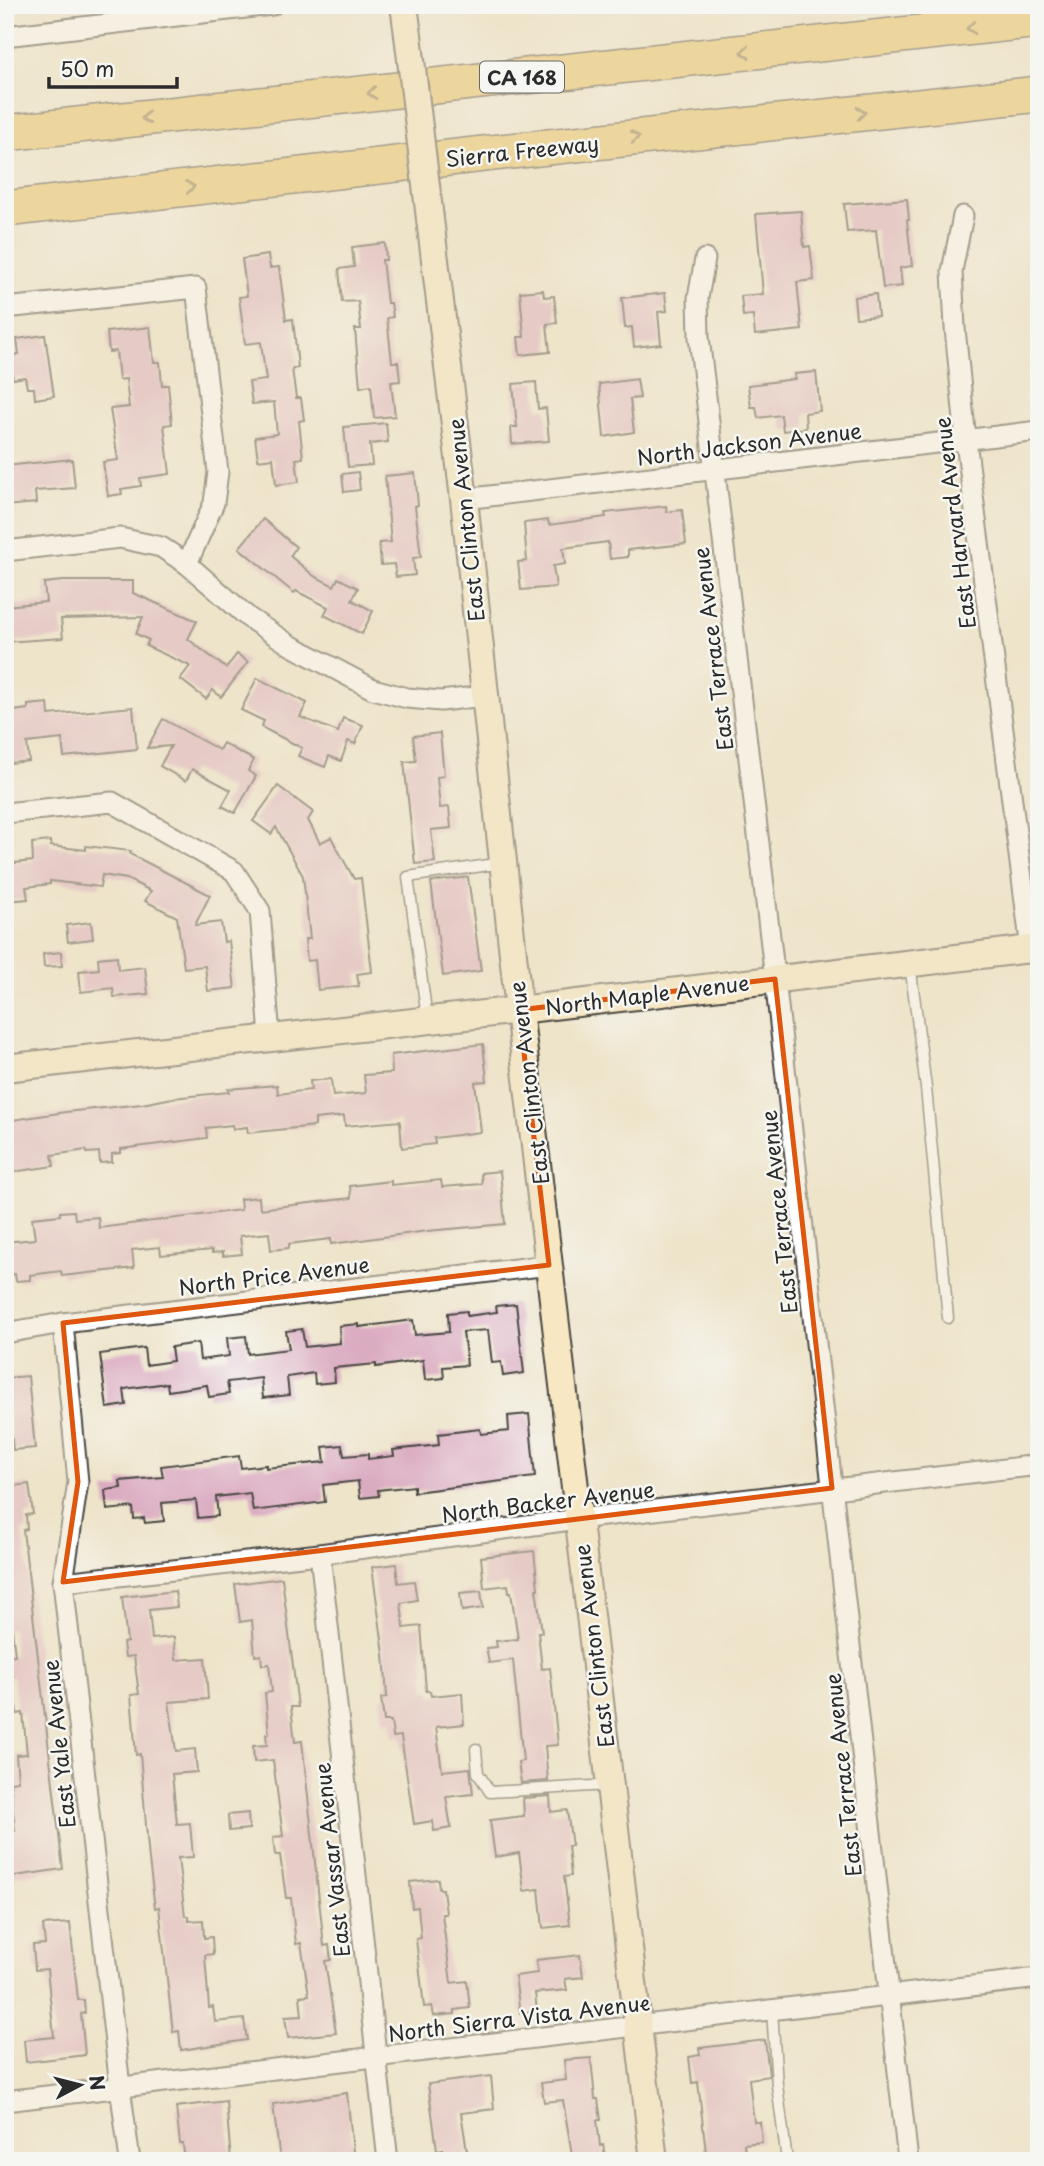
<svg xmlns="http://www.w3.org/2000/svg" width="1044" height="2166" font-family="'Playpen Sans',sans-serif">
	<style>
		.building { fill: #dbabc1 }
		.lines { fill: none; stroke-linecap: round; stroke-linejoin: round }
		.lane-casing { stroke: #484743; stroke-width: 13 }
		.street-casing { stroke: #484743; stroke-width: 23 }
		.secondary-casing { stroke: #484743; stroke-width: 30 }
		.highway-casing { stroke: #484743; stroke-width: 38 }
		.lane { stroke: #fff; stroke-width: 10 }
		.street { stroke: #fff; stroke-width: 19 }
		.secondary { stroke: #f7e8c3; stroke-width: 26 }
		.highway { stroke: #ecc669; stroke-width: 35 }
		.secondary-bridge-casing { stroke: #484743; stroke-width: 30; stroke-linecap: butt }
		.secondary-bridge { stroke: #f7e8c3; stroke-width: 26 }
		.oneway { stroke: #8c784a }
		.marked { fill: none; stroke: #df570e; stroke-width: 5; stroke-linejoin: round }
		.labels { text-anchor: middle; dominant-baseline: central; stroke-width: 5; stroke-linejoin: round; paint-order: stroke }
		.shield { fill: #f6f6f2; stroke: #686867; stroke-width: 2 }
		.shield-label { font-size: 19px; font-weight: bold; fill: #2b2b2b }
		.street-label { font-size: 21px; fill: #2b2b2b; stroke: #f6f6f2 }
	</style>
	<rect width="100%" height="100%" fill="#f6f6f2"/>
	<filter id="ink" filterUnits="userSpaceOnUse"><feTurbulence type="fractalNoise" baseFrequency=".0143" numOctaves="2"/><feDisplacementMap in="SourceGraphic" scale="14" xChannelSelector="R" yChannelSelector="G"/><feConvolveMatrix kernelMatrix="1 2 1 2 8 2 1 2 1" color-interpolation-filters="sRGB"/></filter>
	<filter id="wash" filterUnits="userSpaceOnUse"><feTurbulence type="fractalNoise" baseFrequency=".00686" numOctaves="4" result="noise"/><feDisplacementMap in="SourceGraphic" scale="28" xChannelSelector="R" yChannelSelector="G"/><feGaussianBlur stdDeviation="1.57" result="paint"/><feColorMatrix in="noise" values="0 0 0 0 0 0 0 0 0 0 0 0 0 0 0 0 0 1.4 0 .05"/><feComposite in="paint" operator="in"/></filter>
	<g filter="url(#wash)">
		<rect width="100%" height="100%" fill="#eee4ca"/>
		<g id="blocks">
			<g class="building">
				<polygon points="907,199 909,220 907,220 912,266 900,268 902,286 883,288 876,230 847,232 844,204"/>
				<polygon points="801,211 804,247 810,246 814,280 797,282 802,330 755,335 753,315 743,316 741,296 763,294 756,214"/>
				<polygon points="385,243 386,260 382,260 387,303 391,303 393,317 387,318 392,362 398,362 400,381 391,382 395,416 374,418 371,385 360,387 355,329 361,329 358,301 342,302 339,269 354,267 352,247"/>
				<polygon points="268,255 270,268 279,267 286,320 293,319 298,368 292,369 296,398 301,398 304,420 299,421 303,458 296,459 299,482 276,485 273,458 258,460 255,437 277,434 274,402 252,404 249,382 266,380 261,342 245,344 239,297 247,296 242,259"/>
				<polygon points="543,290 544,297 554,296 557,323 547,324 550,352 520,355 518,337 524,337 520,292"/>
				<polygon points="665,293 667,311 658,312 661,344 634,347 632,327 625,328 622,298"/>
				<polygon points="876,294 878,316 856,318 854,297"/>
				<polygon points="150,327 154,362 160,362 162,385 168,385 172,424 164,425 170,474 140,478 141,486 121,489 122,494 108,496 103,462 118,460 110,409 129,407 126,379 119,380 116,351 109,352 107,332"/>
				<polygon points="45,335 54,396 35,399 34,388 27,388 25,377 13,379 9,356 19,354 17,339"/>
				<polygon points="816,372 820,411 805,413 806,428 783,431 781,415 758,418 756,407 751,407 748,385 795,379 794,374"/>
				<polygon points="637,379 640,398 630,399 634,432 604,437 599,384"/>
				<polygon points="536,382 538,409 546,408 549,441 512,444 511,427 517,427 513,384"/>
				<polygon points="386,423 388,442 370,444 372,465 348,467 344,427"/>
				<polygon points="72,459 75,488 35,491 36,503 5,506 5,466"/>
				<polygon points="358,472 360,490 344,492 342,474"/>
				<polygon points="415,473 418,505 415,506 421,557 413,558 415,575 396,577 394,564 381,565 379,543 391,542 385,476"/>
				<polygon points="666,506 667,512 682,510 686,544 628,550 628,557 610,559 608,542 563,548 565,564 553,566 556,587 521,590 518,562 527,561 524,523 548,520 549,525 606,517 605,513"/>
				<polygon points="263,519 296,547 290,556 314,576 334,586 338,578 358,588 352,600 373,611 362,634 324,615 328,607 296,591 294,593 239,548"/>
				<polygon points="63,581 133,581 133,593 197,621 188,639 226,668 237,654 248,662 221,697 213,690 206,699 180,679 190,666 146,646 149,640 136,634 143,617 61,619 63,638 5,642 5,606 46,602 44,583"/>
				<polygon points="257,678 307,703 300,717 338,732 343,718 363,725 355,744 348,741 341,761 329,756 325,767 298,756 302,748 261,727 264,721 241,710"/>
				<polygon points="48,703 49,715 133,707 137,749 64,757 62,739 27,743 29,761 11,763 10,758 5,759 5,712 28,709 28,705"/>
				<polygon points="163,719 219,750 223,743 254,760 248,771 256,776 235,813 222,806 231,790 192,769 186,781 160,766 171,746 147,748"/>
				<polygon points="440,733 444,776 437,777 440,808 449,807 451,828 431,830 435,862 415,864 404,762 416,761 413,736"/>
				<polygon points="278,786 313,812 308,820 320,843 331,837 354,879 361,878 372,972 357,974 359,986 318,990 315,960 307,961 305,939 310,939 303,876 276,827 271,834 253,821"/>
				<polygon points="50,841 51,846 86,850 86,846 131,851 130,854 210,895 195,925 221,922 224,942 229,941 235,988 208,991 205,966 184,968 177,917 145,901 151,891 127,879 102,875 100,887 50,881 50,884 26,887 28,899 8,901 5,864 33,861 32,843"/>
				<polygon points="468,877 481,971 443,976 431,882"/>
				<polygon points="91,922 93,939 68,942 66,925"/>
				<polygon points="61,952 62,966 44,967 43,954"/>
				<polygon points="117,956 118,970 145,967 148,994 114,997 113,988 81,992 79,971 99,969 98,958"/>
				<polygon points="483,1044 487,1081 475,1082 481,1132 434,1138 435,1144 402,1148 400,1121 345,1126 344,1116 315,1119 315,1126 248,1133 247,1127 233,1129 232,1125 206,1128 207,1138 121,1149 121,1153 112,1154 112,1162 100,1163 99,1152 87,1153 86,1150 52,1155 54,1166 5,1173 5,1121 66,1112 142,1104 173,1098 229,1092 228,1089 277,1085 278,1094 311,1090 310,1081 331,1079 333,1096 366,1093 364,1075 392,1073 391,1055"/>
				<polygon points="500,1171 505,1224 427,1231 331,1244 331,1239 289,1244 289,1248 271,1250 269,1233 240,1236 242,1254 223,1256 223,1252 212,1253 212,1250 161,1255 160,1247 132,1250 134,1268 62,1276 61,1271 30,1275 30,1280 16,1281 15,1274 5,1275 5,1242 35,1239 32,1218 60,1215 60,1212 74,1211 75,1219 98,1217 99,1228 241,1210 240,1199 259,1197 260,1209 351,1198 350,1186 391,1181 391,1185 441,1180 442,1187 482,1184 481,1173"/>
				<polygon points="516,1304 524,1373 503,1376 501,1362 492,1363 488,1330 463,1332 467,1365 443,1367 444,1378 425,1380 423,1360 376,1367 376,1364 334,1368 335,1382 315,1384 314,1373 287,1377 289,1395 263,1398 261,1378 227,1382 229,1394 209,1397 207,1385 168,1391 167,1383 124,1389 126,1405 107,1408 100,1354 144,1348 146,1365 173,1361 171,1347 198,1343 200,1360 229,1356 227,1338 246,1336 248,1354 289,1349 286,1331 302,1329 305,1347 340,1343 339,1326 359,1324 359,1327 413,1320 415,1335 449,1332 448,1313 467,1311 467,1316 497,1312 496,1306"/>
				<polygon points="28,1376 35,1448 13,1450 5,1378"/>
				<polygon points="529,1414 535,1477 414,1492 414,1486 378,1490 379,1496 360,1498 358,1481 323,1485 325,1502 253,1511 250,1493 216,1497 218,1516 198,1518 196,1500 162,1503 164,1521 145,1523 144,1518 134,1519 133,1507 107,1510 105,1490 121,1488 120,1481 163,1477 161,1466 239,1456 241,1468 266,1465 266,1468 325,1462 323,1447 342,1445 344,1456 368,1454 368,1459 394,1456 393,1450 439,1445 438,1434 480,1429 481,1434 509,1431 508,1416"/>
				<polygon points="29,1484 33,1514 26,1515 27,1529 23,1530 63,1869 8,1877 5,1856 5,1832 15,1831 10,1782 18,1781 16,1755 27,1754 23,1713 17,1714 13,1676 5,1677 5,1656 15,1655 12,1629 5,1630 5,1537 8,1537 5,1515 5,1487"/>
				<polygon points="534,1551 538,1589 536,1589 542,1632 538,1632 542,1669 550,1668 558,1745 545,1746 548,1781 521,1783 518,1762 523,1761 513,1660 489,1663 486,1648 497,1647 496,1641 518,1639 511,1592 509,1592 508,1585 484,1588 481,1557"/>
				<polygon points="396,1564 398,1583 414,1581 417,1600 401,1603 404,1628 421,1626 426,1691 430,1691 431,1696 462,1693 464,1724 436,1727 442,1771 470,1768 473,1794 446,1797 451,1828 434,1831 433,1821 414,1824 401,1736 393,1737 391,1721 384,1721 381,1698 387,1697 384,1654 372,1567"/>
				<polygon points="282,1578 298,1707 291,1707 295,1742 302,1741 324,1946 329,1945 331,1960 325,1961 336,2033 288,2038 285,2017 302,2016 300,1996 309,1995 301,1943 296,1944 291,1898 286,1898 280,1855 275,1855 273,1837 283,1836 273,1760 254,1762 253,1746 267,1745 266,1734 269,1734 265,1693 272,1692 269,1664 262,1665 261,1655 255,1656 252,1620 240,1622 235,1584"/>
				<polygon points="175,1591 177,1607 149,1610 152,1639 174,1637 176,1660 205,1658 208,1699 169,1702 176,1751 195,1749 197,1772 172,1774 177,1824 190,1823 193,1857 178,1858 185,1916 189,1916 189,1921 203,1920 204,1938 212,1937 213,1954 205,1955 209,2008 213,2007 215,2022 244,2019 247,2040 181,2050 179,2031 173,2032 159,1907 155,1908 149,1860 140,1754 136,1755 131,1695 139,1694 134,1656 125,1657 123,1643 127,1642 122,1597"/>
				<polygon points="481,1591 483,1608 462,1611 460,1593"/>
				<polygon points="550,1796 551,1812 567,1810 572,1846 568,1846 571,1876 564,1877 570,1925 543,1928 539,1889 524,1891 519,1853 495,1857 490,1820 524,1816 523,1798"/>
				<polygon points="248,1813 249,1829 229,1831 228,1815"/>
				<polygon points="438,1879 439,1889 443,1889 446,1914 442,1914 451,1983 467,1981 470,2008 455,2010 455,2014 434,2016 432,2006 424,2007 416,1939 421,1938 418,1907 412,1908 410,1882"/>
				<polygon points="70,1923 78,2000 84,2000 85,2013 81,2014 85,2055 26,2062 24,2040 54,2037 47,1969 35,1970 33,1945 45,1944 43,1925"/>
				<polygon points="580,1955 583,1977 565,1979 567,1990 535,1993 537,2011 520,2013 515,1976 538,1973 536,1960"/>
				<polygon points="765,2040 769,2076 749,2079 754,2122 760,2122 762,2142 744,2144 746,2161 707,2161 698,2082 692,2083 689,2057 700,2055 699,2048"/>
				<polygon points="591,2058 595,2099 598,2099 601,2120 597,2120 600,2146 603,2145 606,2161 573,2161 563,2100 544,2102 541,2083 566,2080 564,2060"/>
				<polygon points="491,2076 494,2109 461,2113 468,2157 445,2161 443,2149 437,2150 428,2084"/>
				<polygon points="347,2093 354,2161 327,2161 327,2156 280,2161 273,2104"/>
				<polygon points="226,2101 231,2161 185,2161 183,2144 180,2144 176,2107"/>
			</g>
		</g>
	</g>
	<g filter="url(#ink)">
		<use href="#blocks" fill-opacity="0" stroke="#484743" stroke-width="2"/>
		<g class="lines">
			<defs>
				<g id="lane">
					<polyline points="910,964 926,1088 948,1318"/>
					<polyline points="427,1018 408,877 502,863"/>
					<polyline points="476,1749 478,1773 490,1792 609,1785"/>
					<polyline points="772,2010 777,2085 787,2161"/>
				</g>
				<g id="street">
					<polyline points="5,36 272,5"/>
					<polyline points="963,216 952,271 955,328 966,441 1031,949"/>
					<polyline points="705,259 698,298 699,337 775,979 908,2161"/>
					<polyline points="5,308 196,288 218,472 214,503 187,564"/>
					<polyline points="464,499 1039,431"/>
					<polyline points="5,551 120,538 161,547 187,564 249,618 290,645 373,689 407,698 441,701 484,696"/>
					<polyline points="5,813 112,802 234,871 260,911 270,1037"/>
					<polyline points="63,1323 78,1482 63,1582 120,2087 130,2161"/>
					<polyline points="5,1333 63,1323 549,1265"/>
					<polyline points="320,1554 388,2161"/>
					<polyline points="63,1582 320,1554 578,1519 1039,1465"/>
					<polyline points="5,2101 1039,1978"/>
				</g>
				<g id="secondary">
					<polyline points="404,5 408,35"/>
					<polyline points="430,219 464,499 519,1010 654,2161"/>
					<polyline points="5,1068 519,1010 1039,948"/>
				</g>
				<g id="highway">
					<polyline points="5,133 1039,20"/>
					<polyline points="5,209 501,152 1039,94"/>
				</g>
			</defs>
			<use href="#lane" class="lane-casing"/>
			<use href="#street" class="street-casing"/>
			<use href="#secondary" class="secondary-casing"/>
			<use href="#highway" class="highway-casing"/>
			<use href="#lane" class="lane"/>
			<use href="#street" class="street"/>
			<use href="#secondary" class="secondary"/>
			<use href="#highway" class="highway"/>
			<defs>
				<polyline id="secondary-bridge" points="408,35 430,219"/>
			</defs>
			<use href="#secondary-bridge" class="secondary-bridge-casing"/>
			<use href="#secondary-bridge" class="secondary-bridge"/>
		</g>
		<defs><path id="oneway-chevron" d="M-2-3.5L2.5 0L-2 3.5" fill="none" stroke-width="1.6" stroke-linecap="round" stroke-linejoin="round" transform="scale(1.75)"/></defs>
		<g class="oneway">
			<use href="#oneway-chevron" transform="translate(971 28) rotate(174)"/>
			<use href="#oneway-chevron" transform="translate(745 52) rotate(174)"/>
			<use href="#oneway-chevron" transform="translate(372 93) rotate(174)"/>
			<use href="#oneway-chevron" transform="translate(861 113) rotate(-6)"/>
			<use href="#oneway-chevron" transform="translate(146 118) rotate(174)"/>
			<use href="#oneway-chevron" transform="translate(635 137) rotate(-6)"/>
			<use href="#oneway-chevron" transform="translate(190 187) rotate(-6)"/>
		</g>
	</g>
	<path d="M0 0H1044V2166H0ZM775,979L832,1488L63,1582L78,1482L63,1323L549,1265L519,1010Z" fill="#eee4ca" fill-opacity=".55" fill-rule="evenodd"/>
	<path class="marked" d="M775,979L832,1488L63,1582L78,1482L63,1323L549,1265L519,1010Z"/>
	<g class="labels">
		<rect class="shield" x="480" y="61.5" width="84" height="31" rx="5"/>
		<g class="shield-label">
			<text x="522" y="77">CA 168</text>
		</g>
		<g class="street-label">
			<text transform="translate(522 150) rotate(-6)">Sierra Freeway</text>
			<text transform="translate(749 443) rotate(-7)">North Jackson Avenue</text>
			<text transform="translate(465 520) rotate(-96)">East Clinton Avenue</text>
			<text transform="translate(954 523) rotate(-97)">East Harvard Avenue</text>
			<text transform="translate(712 649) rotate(-97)">East Terrace Avenue</text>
			<text transform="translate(647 994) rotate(-7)">North Maple Avenue</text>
			<text transform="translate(528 1083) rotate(-97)">East Clinton Avenue</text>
			<text transform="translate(778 1212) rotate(-96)">East Terrace Avenue</text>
			<text transform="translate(274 1275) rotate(-7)">North Price Avenue</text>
			<text transform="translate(548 1501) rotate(-7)">North Backer Avenue</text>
			<text transform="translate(593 1646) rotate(-97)">East Clinton Avenue</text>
			<text transform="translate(58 1744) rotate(-96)">East Yale Avenue</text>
			<text transform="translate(842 1775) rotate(-96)">East Terrace Avenue</text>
			<text transform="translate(331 1860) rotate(-96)">East Vassar Avenue</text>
			<text transform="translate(519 2017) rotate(-7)">North Sierra Vista Avenue</text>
		</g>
	</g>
	<rect width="1044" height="2166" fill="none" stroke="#f6f6f2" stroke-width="28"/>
	<g transform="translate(80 2085) rotate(83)" stroke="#f6f6f2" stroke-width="5" paint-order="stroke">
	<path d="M0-5L12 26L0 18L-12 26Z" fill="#2b2b2b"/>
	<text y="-10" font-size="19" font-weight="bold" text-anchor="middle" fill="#2b2b2b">N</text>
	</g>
	<path d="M49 77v10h128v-10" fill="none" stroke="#2b2b2b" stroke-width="3.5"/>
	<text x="60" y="77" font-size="21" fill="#2b2b2b" stroke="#f6f6f2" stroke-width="5" paint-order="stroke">50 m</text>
</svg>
